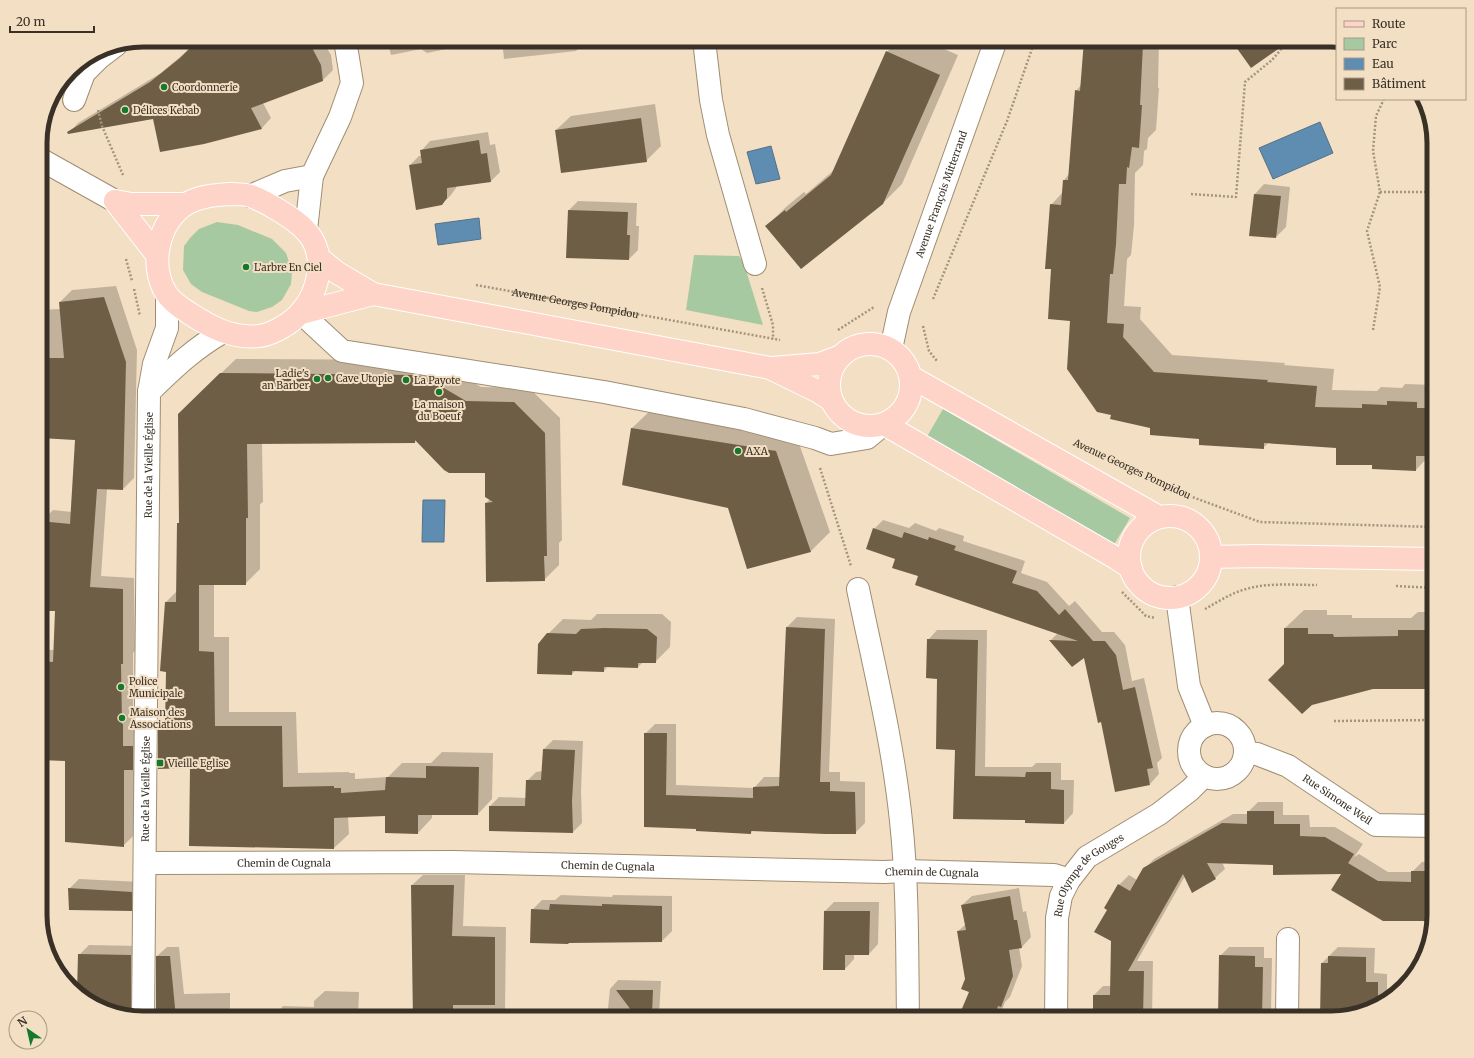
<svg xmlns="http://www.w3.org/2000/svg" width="1474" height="1058" font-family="Merriweather,serif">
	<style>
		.green { fill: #a7c9a1 }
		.water { fill: #5f8db1; stroke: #547187 }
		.shadow { fill: #0003 }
		.building { fill: #6f5e46 }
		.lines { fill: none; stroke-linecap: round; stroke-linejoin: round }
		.minor-casing { stroke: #9f8e74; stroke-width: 24 }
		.major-casing { stroke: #fff; stroke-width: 24 }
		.path { stroke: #a39480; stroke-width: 2.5; stroke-dasharray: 2 2; stroke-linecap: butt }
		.minor { stroke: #fff; stroke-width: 22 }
		.major { stroke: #fed4c8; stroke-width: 22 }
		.poi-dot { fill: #14792b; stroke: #f3dfc4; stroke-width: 1.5 }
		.labels { text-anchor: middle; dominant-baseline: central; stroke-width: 4; stroke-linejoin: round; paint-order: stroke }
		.poi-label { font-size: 10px; fill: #393126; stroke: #f3dfc4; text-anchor: start }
		.street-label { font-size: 10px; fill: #393126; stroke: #f3dfc4 }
		.rim { fill: none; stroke: #393126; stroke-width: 5 }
	</style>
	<rect width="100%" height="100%" fill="#f3dfc4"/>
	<g class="green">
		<polygon points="217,222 238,225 272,239 286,253 292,271 291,284 282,300 272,307 257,312 249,311 202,292 191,284 183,270 184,246 190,238 199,229"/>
		<polygon points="694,255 739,256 744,264 763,325 686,310"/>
		<polygon points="943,409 1130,518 1112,548 925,440"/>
	</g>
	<g class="water">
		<polygon points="1320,122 1333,153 1273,179 1259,148"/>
		<polygon points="771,146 780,179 756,184 747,152"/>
		<polygon points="479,218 481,239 438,245 435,224"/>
		<polygon points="423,500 445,500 444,542 422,542"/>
	</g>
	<g class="shadow">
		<polygon points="200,40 322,40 331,55 333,70 323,80 263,103 271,118 262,128 203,143 153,118 69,133 78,123 161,73"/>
		<polygon points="387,40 463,40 456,47 427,53 421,49 391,55"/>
		<polygon points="502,40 586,40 586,41 576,51 504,59"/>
		<polygon points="898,40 923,40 958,55 902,184 882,204 767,226 786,207 804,192 806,194 834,170 887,52"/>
		<polygon points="1085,40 1159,40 1158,88 1159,88 1156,130 1148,138 1147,149 1144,151 1143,165 1135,173 1134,226 1131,255 1127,259 1124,306 1141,307 1140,319 1172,355 1285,363 1284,365 1334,369 1332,390 1377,391 1381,387 1402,388 1405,384 1434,385 1434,459 1426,459 1416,470 1373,464 1338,447 1269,442 1263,448 1151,427 1113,414 1071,320 1052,268 1051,205 1063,192 1064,180 1069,174 1076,91 1081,85"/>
		<polygon points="655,104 661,146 646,161 556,130 571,116"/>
		<polygon points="488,132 490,145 495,144 500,172 491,181 456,186 456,188 451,195 441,205 410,165 419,156 422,156 422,150 430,141"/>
		<polygon points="1432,133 1434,143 1434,286 1428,285"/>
		<polygon points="1264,184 1290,187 1286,227 1276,237 1250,235 1255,194"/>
		<polygon points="40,192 45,197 47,236 40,243"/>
		<polygon points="578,201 637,203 636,226 639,226 638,250 629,259 569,210"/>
		<polygon points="116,286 137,350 134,478 123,489 107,489 101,576 134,578 135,651 133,653 133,713 135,713 135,834 123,846 66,760 40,759 40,650 54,650 56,611 41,522 53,510 72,512 76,439 40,437 40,310 60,309 60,302 72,290"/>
		<polygon points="236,359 429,360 440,362 481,387 529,388 560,418 562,540 559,543 559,565 544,580 486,503 490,499 486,472 417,440 415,442 262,443 263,502 260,504 260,569 245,584 214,584 214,637 229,637 229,712 296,712 298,773 349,772 349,773 355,773 355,779 388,777 402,763 431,763 442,752 493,753 492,799 478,814 432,814 432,818 418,833 386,815 348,816 349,834 334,848 191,767 159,727 166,720 166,602 177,591 178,524 180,521 194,399"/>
		<polygon points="652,409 795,432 830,532 811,551 748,567 728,507 623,485 632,428"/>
		<polygon points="883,520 909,528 915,523 936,531 939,528 964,536 963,541 1025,561 1021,573 1047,582 1069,606 1075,601 1102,632 1114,632 1125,645 1132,681 1144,678 1162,758 1157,763 1159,774 1150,784 1085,656 1050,641 1058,633 919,576 896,559 874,529"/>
		<polygon points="1304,610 1327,610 1327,615 1352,615 1352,618 1411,618 1418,612 1434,612 1434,692 1430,692 1424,688 1285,665 1285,628"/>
		<polygon points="597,614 662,614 671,622 670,647 655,662 643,662 638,667 608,666 604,671 576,670 572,674 548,634 563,619 591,620"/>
		<polygon points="797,617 835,619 829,772 840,772 840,781 865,782 865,823 855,833 753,830 751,833 697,828 645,826 645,734 655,724 676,724 676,785 754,788 764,777 781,777 787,627"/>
		<polygon points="937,630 987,630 985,767 1032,767 1036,763 1061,763 1061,780 1074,780 1073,813 1064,823 1026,819 954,818 956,749 928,640"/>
		<polygon points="553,740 583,741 581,791 582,823 573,832 490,806 499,797 526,798 527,781 536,772 543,771 544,749"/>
		<polygon points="1258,802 1283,802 1283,815 1309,815 1310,827 1335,827 1363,844 1354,857 1359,854 1388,872 1412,872 1422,862 1434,862 1433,920 1383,920 1343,873 1274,864 1222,862 1225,869 1215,878 1185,876 1137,961 1153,961 1152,1018 1094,1018 1094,995 1103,986 1111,986 1112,941 1109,909 1119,885 1129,875 1137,880 1144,869 1154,859 1233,814 1248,814 1248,812"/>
		<polygon points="423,875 465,875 463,926 506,927 505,1009 519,1009 518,1012 581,1015 581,1018 413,1018 412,885"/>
		<polygon points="79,879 141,882 141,900 131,910 69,889"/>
		<polygon points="1019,888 1023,912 1026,911 1031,937 1022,947 1019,947 1022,966 1010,997 1005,1002 999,1018 960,1018 970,992 966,980 958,931 966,924 962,905 972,896"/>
		<polygon points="561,895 612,897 613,895 672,896 672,931 662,941 570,942 532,910 542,900 555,900"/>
		<polygon points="834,902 879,902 878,944 869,954 854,954 854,959 845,969 825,911"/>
		<polygon points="89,945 140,946 143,1018 110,1012 81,997 70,984 78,983 79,955"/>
		<polygon points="167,947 179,947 184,994 230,993 230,1018 157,1018 157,956"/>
		<polygon points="1229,947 1264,947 1264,958 1272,958 1271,1012 1265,1018 1219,1018 1220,956"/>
		<polygon points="1338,947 1375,948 1374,973 1387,974 1387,999 1377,1007 1331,1018 1322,963"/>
		<polygon points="618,980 661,981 659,1015 727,1016 726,1018 607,1018 610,989"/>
		<polygon points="325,991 359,992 358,1018 273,1018 283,1006 314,1007 314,1001"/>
	</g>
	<g class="building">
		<polygon points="198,40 308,40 321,65 323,81 251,108 262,129 204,144 160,152 153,119 68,134 67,132 150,82 180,58"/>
		<polygon points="1084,40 1143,44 1140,105 1142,105 1139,148 1132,147 1129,168 1127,167 1126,184 1119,184 1116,244 1113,274 1110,274 1107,323 1124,324 1123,337 1154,372 1268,380 1267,382 1317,386 1315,407 1362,408 1362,404 1387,405 1387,401 1417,402 1417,408 1434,408 1434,456 1416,456 1416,471 1372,469 1372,465 1336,465 1336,448 1264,443 1264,449 1199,445 1199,439 1150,435 1150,428 1110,419 1111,415 1097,412 1067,369 1070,321 1048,319 1051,269 1045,269 1050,204 1061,205 1063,180 1068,180 1075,90 1080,91"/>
		<polygon points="1231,40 1291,40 1251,68"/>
		<polygon points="886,51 940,75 883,204 801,269 765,226 785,210 786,212 831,175"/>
		<polygon points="641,118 647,162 561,173 555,130"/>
		<polygon points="479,140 481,154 487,153 491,182 447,188 447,198 442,205 416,210 409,165 422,163 420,150"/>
		<polygon points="1254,194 1281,196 1276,238 1249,236"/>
		<polygon points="568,210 628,212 627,235 630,235 629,260 566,258"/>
		<polygon points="104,297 126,362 123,490 97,489 90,587 123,589 123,664 121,664 122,724 123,724 123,746 133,746 133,770 124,770 124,847 65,842 65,761 40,760 40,661 53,662 55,611 40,611 40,521 70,524 75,440 40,438 40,358 64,358 59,302"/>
		<polygon points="220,373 414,375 425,377 466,401 514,402 545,433 547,556 544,556 545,581 486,582 485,503 493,502 485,497 485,473 449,473 444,470 415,440 415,443 247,444 248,518 246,518 246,585 199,585 199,651 214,652 215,726 282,726 283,787 334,786 334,788 341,788 341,793 385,790 386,777 426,778 426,766 479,767 478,815 418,815 418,834 385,833 385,816 334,818 334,849 189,846 190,768 158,769 158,727 165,727 166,672 160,671 165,602 176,602 177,523 179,523 178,414"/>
		<polygon points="631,428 776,451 811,552 747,569 728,508 622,485"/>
		<polygon points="873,528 902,538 904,532 928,540 929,537 956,546 954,550 1017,571 1012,583 1037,591 1059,615 1065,609 1093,641 1105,641 1116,655 1123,690 1135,687 1153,768 1147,769 1150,785 1115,792 1101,722 1098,723 1084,658 1072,667 1049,640 1078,641 915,585 918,576 892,568 895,559 866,549"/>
		<polygon points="786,627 825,629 820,782 830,782 830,791 855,792 856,834 826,834 751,831 751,834 696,831 696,829 644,827 644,733 667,733 666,795 753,798 753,787 779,786"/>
		<polygon points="605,628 647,629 657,637 656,663 638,663 638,668 604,667 604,672 572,671 572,675 537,674 538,644 547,633 576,634 581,629"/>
		<polygon points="1284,628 1308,628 1308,634 1333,634 1334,637 1398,636 1398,630 1434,630 1434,689 1373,689 1312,705 1302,714 1268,680 1284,664"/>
		<polygon points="927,639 978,640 975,776 1025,777 1026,772 1051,772 1051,789 1064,790 1064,824 1025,823 1025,820 953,819 955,750 936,749 937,679 926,678"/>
		<polygon points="543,749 575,750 572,801 573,833 489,831 489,806 525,806 526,780 541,780"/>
		<polygon points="1247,811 1274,811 1274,824 1300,824 1300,836 1325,837 1354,854 1343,871 1348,863 1378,881 1411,882 1411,871 1434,871 1433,921 1383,921 1331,890 1341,874 1273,875 1273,865 1207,863 1216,879 1192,893 1183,874 1128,971 1144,971 1143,1018 1093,1018 1093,995 1110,995 1111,941 1094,932 1107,910 1104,908 1118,884 1130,891 1143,868 1222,823 1247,824"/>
		<polygon points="411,885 454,885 452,936 495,937 495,1005 453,1005 453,1018 413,1018"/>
		<polygon points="68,888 132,892 132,911 69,910"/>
		<polygon points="1010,896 1014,920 1017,920 1022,948 1009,950 1013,976 1001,1007 998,1006 994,1018 958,1018 969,992 961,989 965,979 957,931 966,930 961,905"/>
		<polygon points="550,904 602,906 602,904 662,906 662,942 569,943 568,944 530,943 531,909 549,910"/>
		<polygon points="824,911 870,911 869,955 845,955 845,970 823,970"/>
		<polygon points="78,954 131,955 131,1016 110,1012 81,997 77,993"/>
		<polygon points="1219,955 1255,956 1255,967 1263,967 1262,1018 1218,1018"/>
		<polygon points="156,956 170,956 176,1018 156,1018"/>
		<polygon points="1328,956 1366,957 1366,982 1378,982 1378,1006 1331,1018 1320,1018 1321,963 1328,963"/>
		<polygon points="616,990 653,990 652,1014 634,1014"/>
	</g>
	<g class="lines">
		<defs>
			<g id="minor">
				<polyline points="704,40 711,100 718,135 755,264"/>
				<polyline points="74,100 84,73 99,58 116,45"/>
				<polyline points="40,159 115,201"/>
				<polyline points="250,196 285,181 312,176"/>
				<polyline points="306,230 312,176 340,117 352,83 345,40"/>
				<polyline points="301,313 342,351 604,392 744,419 815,438 831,444 867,438 884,424"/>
				<path id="s2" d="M891,349L899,312L996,40"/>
				<path d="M149,392C173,369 193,349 223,332"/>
				<path d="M858,589C874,666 893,743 901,821C908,886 907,953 908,1018"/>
				<polyline points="1177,597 1189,686 1205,726"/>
				<circle cx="1217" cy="751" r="28"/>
				<path id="s3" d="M1245,753L1257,754L1288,766L1376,825L1434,826"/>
				<path id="s4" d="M146,863L453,862L884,872L905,871L1054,875L1069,880"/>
				<path id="s5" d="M143,1018L149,392L154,364L167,328V295"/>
				<path id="s6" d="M1056,1018L1057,918L1061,896L1069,880L1087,857L1159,814L1190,790L1204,776"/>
				<polyline points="1287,1018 1288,939"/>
			</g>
			<g id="major">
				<path d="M230,194C237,194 245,194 251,196C266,202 294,218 305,230C330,255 318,298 294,319C286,326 270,335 259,336C233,339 210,327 189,313C181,308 171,301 166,293C149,265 158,222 186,204C200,196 215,195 230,194Z"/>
				<polyline points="115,201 131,204 186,204"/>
				<polyline points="115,201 157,255"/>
				<polyline points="319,258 336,272 373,294 770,368 817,391 831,400"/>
				<polyline points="301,313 373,294"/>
				<circle cx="870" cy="385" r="41"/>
				<polyline points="772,368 820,364 841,356"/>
				<polyline points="911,377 1159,517"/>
				<polyline points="884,424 1116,558 1131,568"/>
				<circle cx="1170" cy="557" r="41"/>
				<polyline points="1211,557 1258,556 1434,559"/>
			</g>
		</defs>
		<use href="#minor" class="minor-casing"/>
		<use href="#major" class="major-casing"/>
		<g class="path">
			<polyline points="98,110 102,126 123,175"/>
			<polyline points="1380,192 1429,192"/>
			<polyline points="1191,194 1236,197 1245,82 1272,60 1289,40"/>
			<polyline points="126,259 132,281"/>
			<path id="s1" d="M476,285L780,340"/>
			<polyline points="762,288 773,325 773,339"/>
			<polyline points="134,289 140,316"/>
			<polyline points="933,299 1007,121 1035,40"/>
			<polyline points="923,326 929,351 937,361"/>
			<polyline points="838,330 874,307"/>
			<polyline points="1373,330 1380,287 1367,231 1380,192 1373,151 1376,116 1384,99"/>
			<polyline points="820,468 851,566"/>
			<polyline points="1145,477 1176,491 1260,522 1434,527"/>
			<polyline points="1396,586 1434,588"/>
			<polyline points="1122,592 1146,616 1155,618"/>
			<path d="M1205,609C1216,603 1228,595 1240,591C1264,582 1292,585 1317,585"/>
			<polyline points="1334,721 1434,720"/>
		</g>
		<use href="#minor" class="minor"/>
		<use href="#major" class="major"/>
	</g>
	<g class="poi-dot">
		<circle cx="164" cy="87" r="4"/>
		<circle cx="125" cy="110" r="4"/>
		<circle cx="246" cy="267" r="4"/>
		<circle cx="328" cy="378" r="4"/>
		<circle cx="317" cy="379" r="4"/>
		<circle cx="406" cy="380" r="4"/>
		<circle cx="439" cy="392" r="4"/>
		<circle cx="738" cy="451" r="4"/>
		<circle cx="121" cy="687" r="4"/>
		<circle cx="122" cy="718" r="4"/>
		<rect x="156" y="759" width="8" height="8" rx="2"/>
	</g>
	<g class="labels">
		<g class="poi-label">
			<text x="172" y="87">Coordonnerie</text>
			<text x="133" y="110">Délices Kebab</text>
			<text x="254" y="267">L’arbre En Ciel</text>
			<text x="309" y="373" text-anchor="end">Ladie's<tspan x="309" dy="12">an Barber</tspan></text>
			<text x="336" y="378">Cave Utopie</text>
			<text x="414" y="380">La Payote</text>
			<text x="439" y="404" text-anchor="middle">La maison<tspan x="439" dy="12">du Boeuf</tspan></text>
			<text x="746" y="451">AXA</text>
			<text x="129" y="681">Police<tspan x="129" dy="12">Municipale</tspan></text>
			<text x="130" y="712">Maison des<tspan x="130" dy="12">Associations</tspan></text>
			<text x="168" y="763">Vieille Eglise</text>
		</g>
		<g class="street-label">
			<text stroke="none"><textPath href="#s2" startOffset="163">Avenue François Mitterrand</textPath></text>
			<text stroke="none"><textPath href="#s1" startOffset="101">Avenue Georges Pompidou</textPath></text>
			<text stroke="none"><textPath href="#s5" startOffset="553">Rue de la Vieille Église</textPath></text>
			<text transform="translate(1132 469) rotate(25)">Avenue Georges Pompidou</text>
			<text stroke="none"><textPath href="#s5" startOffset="229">Rue de la Vieille Église</textPath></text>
			<text stroke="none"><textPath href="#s3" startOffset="105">Rue Simone Weil</textPath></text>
			<text stroke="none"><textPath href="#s4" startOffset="138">Chemin de Cugnala</textPath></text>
			<text stroke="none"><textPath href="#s4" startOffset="462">Chemin de Cugnala</textPath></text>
			<text stroke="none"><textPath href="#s4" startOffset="786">Chemin de Cugnala</textPath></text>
			<text stroke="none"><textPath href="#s6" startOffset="156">Rue Olympe de Gouges</textPath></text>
		</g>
	</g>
	<path d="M0 0H1474V1058H0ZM143 47H1331A96 96 0 0 1 1427 143V915A96 96 0 0 1 1331 1011H143A96 96 0 0 1 47 915V143A96 96 0 0 1 143 47Z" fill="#f3dfc4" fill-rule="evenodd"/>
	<path class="rim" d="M143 47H1331A96 96 0 0 1 1427 143V915A96 96 0 0 1 1331 1011H143A96 96 0 0 1 47 915V143A96 96 0 0 1 143 47Z"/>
	<rect x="1336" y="8" width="130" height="92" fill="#f3dfc4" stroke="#a99985"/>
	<rect x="1344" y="21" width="20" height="6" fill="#fed4c8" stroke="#a99985"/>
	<text x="1372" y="28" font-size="12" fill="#393126">Route</text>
	<rect x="1344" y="38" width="20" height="12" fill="#a7c9a1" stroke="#a99985"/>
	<text x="1372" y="48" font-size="12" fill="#393126">Parc</text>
	<rect x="1344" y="58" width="20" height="12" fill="#5f8db1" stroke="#a99985"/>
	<text x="1372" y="68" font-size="12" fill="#393126">Eau</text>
	<rect x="1344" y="78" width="20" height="12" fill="#6f5e46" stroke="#a99985"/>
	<text x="1372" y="88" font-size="12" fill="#393126">Bâtiment</text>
	<g transform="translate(28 1030) rotate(326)"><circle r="19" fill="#f3dfc4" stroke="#a99985"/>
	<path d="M0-3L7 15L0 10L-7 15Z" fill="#14792b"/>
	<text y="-6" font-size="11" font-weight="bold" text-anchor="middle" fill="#393126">N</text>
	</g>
	<path d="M10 26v6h84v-6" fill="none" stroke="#393126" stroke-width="2"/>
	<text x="16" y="26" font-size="12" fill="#393126" stroke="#f3dfc4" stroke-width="3" paint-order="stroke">20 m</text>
</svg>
